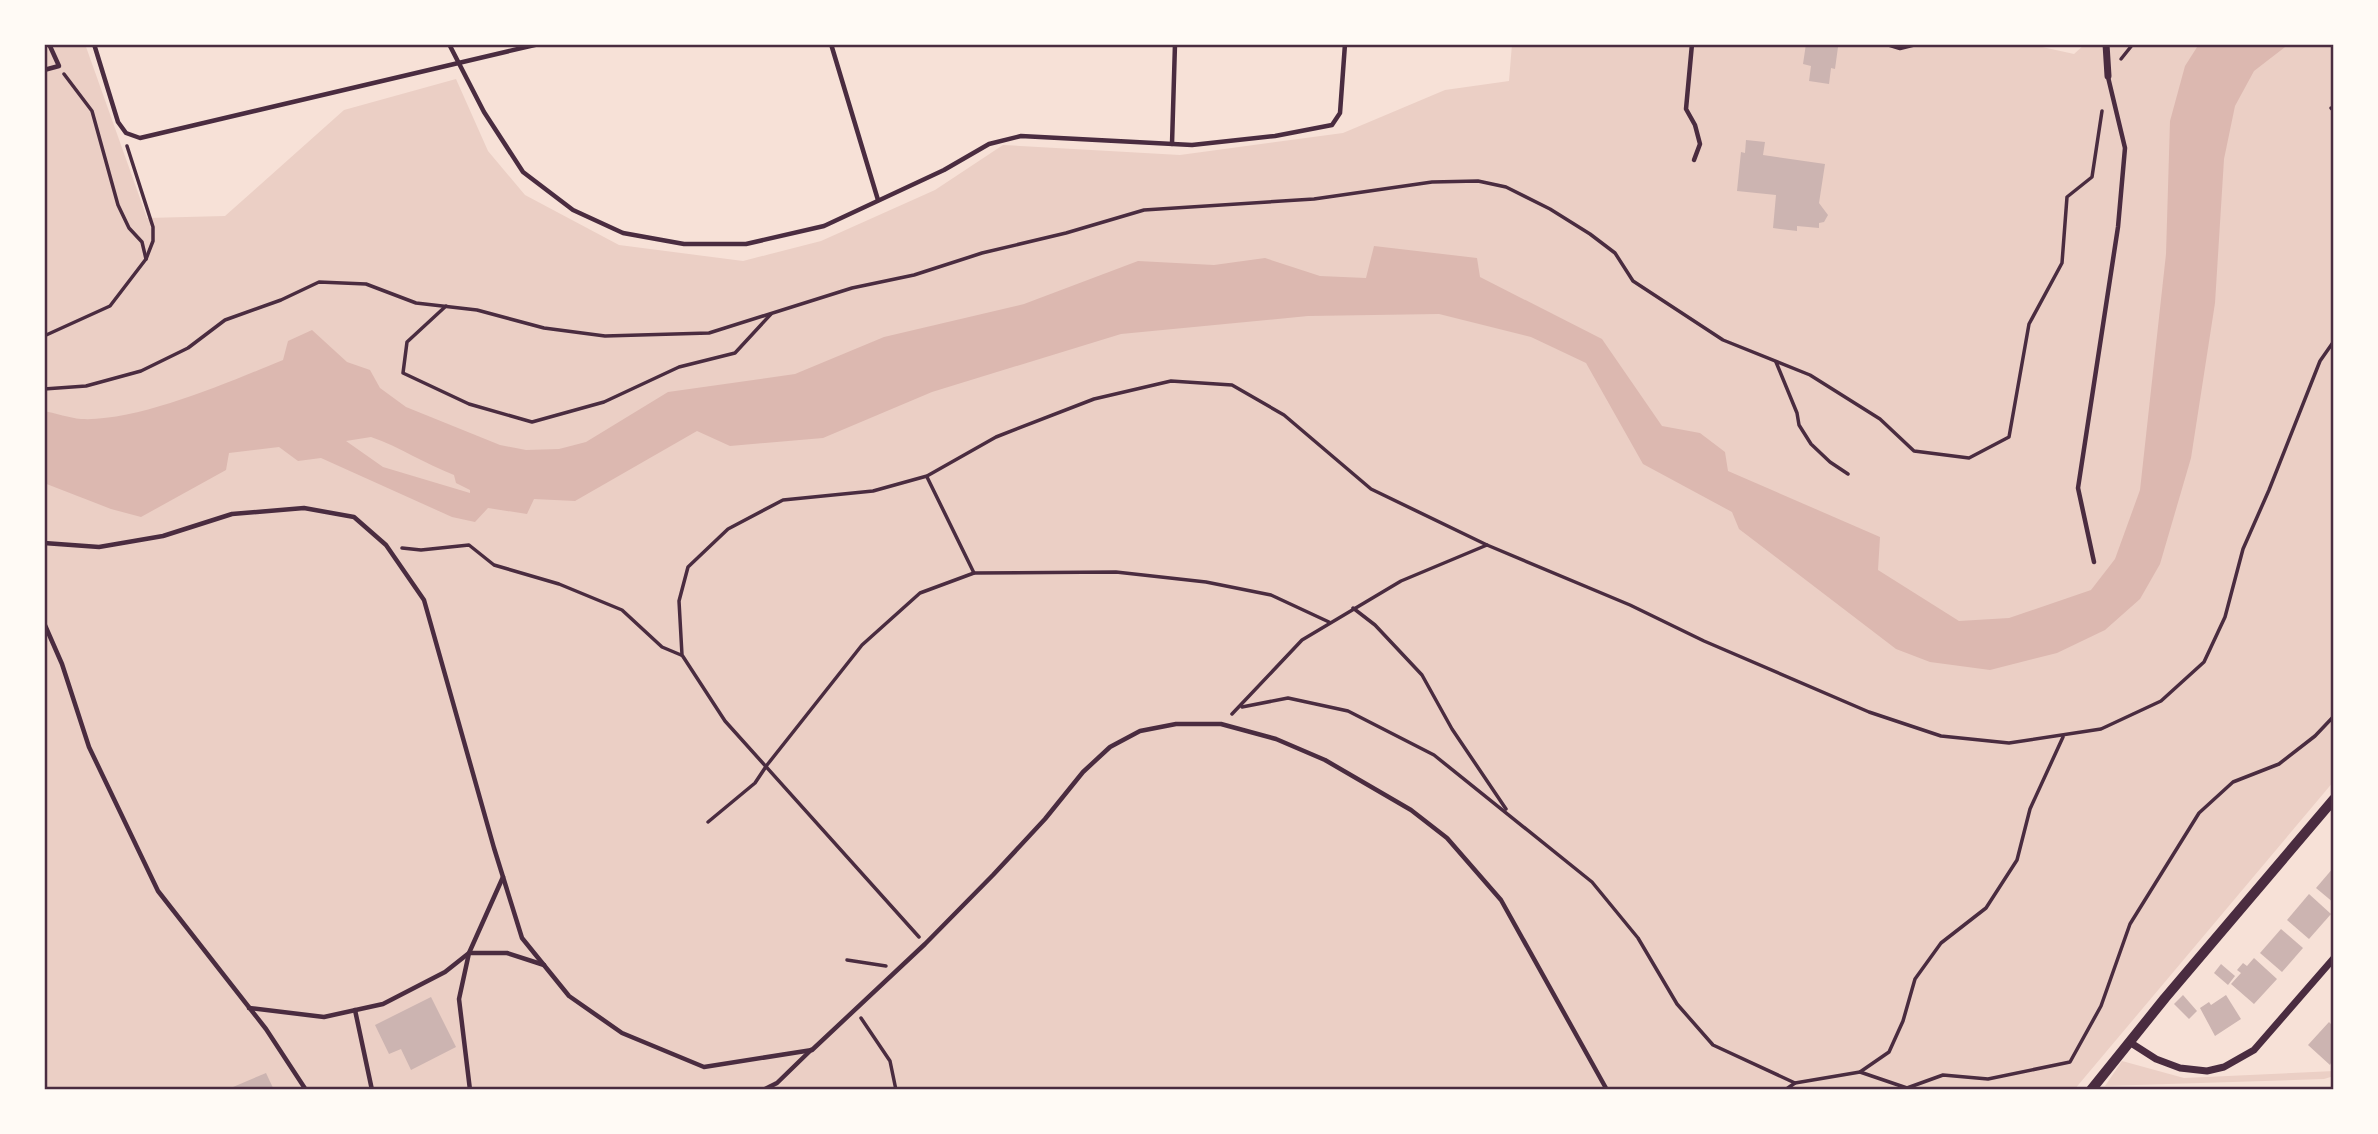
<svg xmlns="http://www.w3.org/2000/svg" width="2378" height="1134" font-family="Poppins,sans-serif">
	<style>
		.green { fill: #ebcfc5 }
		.water { fill: #dcb8b0; fill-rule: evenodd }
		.building { fill: #ccb4b1 }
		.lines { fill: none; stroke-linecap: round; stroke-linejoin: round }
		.path { stroke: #4a2c40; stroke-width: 3.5 }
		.service { stroke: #4a2c40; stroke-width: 4.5 }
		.minor { stroke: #4a2c40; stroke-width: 7 }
		.tertiary { stroke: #4a2c40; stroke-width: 10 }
		.neatline { fill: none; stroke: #4a2c40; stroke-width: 2.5 }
	</style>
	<rect width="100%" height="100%" fill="#f7e1d7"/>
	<g class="green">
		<polygon points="44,44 85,44 147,218 225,216 344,110 456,79 488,151 525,195 619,245 743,261 821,241 935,190 1003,145 1180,155 1343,133 1445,90 1509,81 1512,44 2029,44 2074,54 2085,44 2334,44 2334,781 2074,1090 44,1090"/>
		<polygon points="2122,1061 2184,1078 2334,1071 2334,1076 2324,1079 2105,1086"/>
	</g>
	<path class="water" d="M2199,44H2289L2254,71L2235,106L2224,159L2215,303L2191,458L2160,564L2140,599L2105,630L2057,653L1990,670L1930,662L1896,649L1739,529L1732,512L1643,464L1586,363L1531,337L1439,314L1308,316L1121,334L932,392L823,438L730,446L697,431L575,501L534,499L527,514L488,508L475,522L452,517L321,458L298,461L279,447L229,453L226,470L141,517L111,509L44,483V411C56,413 69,418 81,419C138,422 229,382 283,360L288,341L312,330L347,362L370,370L380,388L406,407L500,445L526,450L559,449L586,442L668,392L795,374L884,337L1024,304L1138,261L1214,265L1265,258L1320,276L1366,278L1374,246L1477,258L1480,277L1602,339L1662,426L1700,433L1725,452L1728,471L1880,537L1878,570L1959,621L2009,618L2091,590L2115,559L2140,490L2166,254L2170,121L2185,66ZM371,437C400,447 425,464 454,475L456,483L470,490V493L383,467L346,441Z"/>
	<g class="building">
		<polygon points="1806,44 1838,47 1835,69 1831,68 1829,84 1809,81 1811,66 1803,64"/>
		<polygon points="1746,140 1765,142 1763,155 1825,164 1819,203 1828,215 1824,222 1819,223 1819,228 1797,226 1797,231 1773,228 1776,195 1737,191 1741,152 1745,153"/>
		<polygon points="2334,867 2334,903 2316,888"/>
		<polygon points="2309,894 2331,914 2309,939 2287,920"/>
		<polygon points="2281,929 2303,948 2282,972 2260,953"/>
		<polygon points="2254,958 2277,979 2254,1004 2231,984 2241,973 2237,970 2243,963 2247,966"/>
		<polygon points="2221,964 2235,976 2228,985 2214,973"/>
		<polygon points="2183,995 2197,1011 2189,1019 2174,1004"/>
		<polygon points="2226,995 2241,1019 2215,1036 2200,1008 2209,1002 2211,1005"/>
		<polygon points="431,997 456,1047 411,1070 401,1049 389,1054 375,1025"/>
		<polygon points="2329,1022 2334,1027 2334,1065 2331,1063 2330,1065 2308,1045"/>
		<polygon points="266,1073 274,1090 226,1090"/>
	</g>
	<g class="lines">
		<g class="path">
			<polyline points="2121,59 2133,44"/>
			<polyline points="2331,108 2334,111"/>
			<polyline points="127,146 153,227 153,241 146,259"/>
			<polyline points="446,306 407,342 403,373 469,404 532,422 604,402 679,367 735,353 771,314"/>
			<polyline points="44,336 110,306 146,259 142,242 129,228 118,205 92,111 64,74"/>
			<polyline points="1776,362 1797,413 1799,425 1811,444 1830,462 1848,474"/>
			<polyline points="44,389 86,386 141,371 188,348 225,320 281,300 319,282 366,284 416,303 477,310 544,328 605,336 709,333 852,288 914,275 982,253 1066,233 1144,210 1314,199 1432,182 1478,181 1506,187 1550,209 1590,234 1615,253 1633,281 1723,340 1810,375 1880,419 1914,451 1969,458 2009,437 2029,324 2062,263 2067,197 2092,177 2102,111"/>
			<polyline points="927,477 974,573"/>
			<polyline points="402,548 421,550 469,545 494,565 559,584 622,610 662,647 681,655"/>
			<polyline points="1353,608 1375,625 1422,675 1452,729 1506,809"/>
			<polyline points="1242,707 1288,698 1348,711 1434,755 1592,882 1638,938 1677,1004 1713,1045 1795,1083 1860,1072 1889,1052 1903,1021 1915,979 1941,943 1986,908 2017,860 2030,809 2063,737"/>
			<polyline points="1232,714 1302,640 1401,581 1487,545 1630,605 1704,641 1869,712 1941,736 2009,743 2101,729 2161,701 2204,662 2225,617 2243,549 2269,490 2320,361 2334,341"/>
			<polyline points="708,822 755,783 767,765 862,645 920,593 974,573 1116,572 1206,582 1271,595 1329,622"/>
			<polyline points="919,937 725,721 682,655 679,601 688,567 728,529 783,500 873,491 927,476 996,437 1094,399 1171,381 1232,385 1284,415 1371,489 1487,545"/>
			<polyline points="847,960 886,966"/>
			<polyline points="861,1018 890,1061 896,1090"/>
			<polyline points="1860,1072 1907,1088 1943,1075 1988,1079 2070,1062 2101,1006 2130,924 2199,813 2233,782 2279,764 2315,736 2334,716"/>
			<polyline points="1785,1090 1795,1083"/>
		</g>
		<g class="service">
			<polyline points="94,44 118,122 126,133 140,138 539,44"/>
			<polyline points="449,44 484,112 523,172 573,210 623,233 684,244 746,244 824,226 944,170 989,144 1021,136 1192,145 1275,136 1332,125 1340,113 1345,44"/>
			<polyline points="831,44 878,200"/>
			<polyline points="1692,44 1686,109 1695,125 1700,144 1694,160"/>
			<polyline points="1887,44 1900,48 1916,44"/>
			<polyline points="44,70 59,66 49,44"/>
			<polyline points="1172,144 1175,44"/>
			<polyline points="44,543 99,547 163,536 232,514 304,508 354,517 386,545 424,600 494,848 522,938 569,996 622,1033 704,1067 812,1050 925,944 993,875 1045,819 1083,772 1110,747 1140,731 1176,724 1221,724 1276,739 1325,760 1411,810 1447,838 1501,900 1607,1090"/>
			<polyline points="2094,562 2078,488 2118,227 2125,148 2108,77"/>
			<polyline points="44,623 62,664 89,747 158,891 266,1029 306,1090"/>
			<polyline points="249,1008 324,1017 383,1004 445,972 469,953 503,877"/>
			<polyline points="355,1010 372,1090"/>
			<polyline points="470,1090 459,999 469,953 507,953 544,965"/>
			<polyline points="763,1090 777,1083 811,1050"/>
		</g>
		<g class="minor">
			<polyline points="2106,44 2108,76"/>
			<polyline points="2131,1043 2156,1059 2180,1068 2207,1071 2224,1067 2254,1050 2334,958"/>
		</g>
		<polyline class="tertiary" points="2091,1090 2165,998 2334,799"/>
	</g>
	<rect width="2378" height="1134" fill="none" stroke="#fffaf5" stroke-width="91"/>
	<rect x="46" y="46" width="2286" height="1042" class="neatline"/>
</svg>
